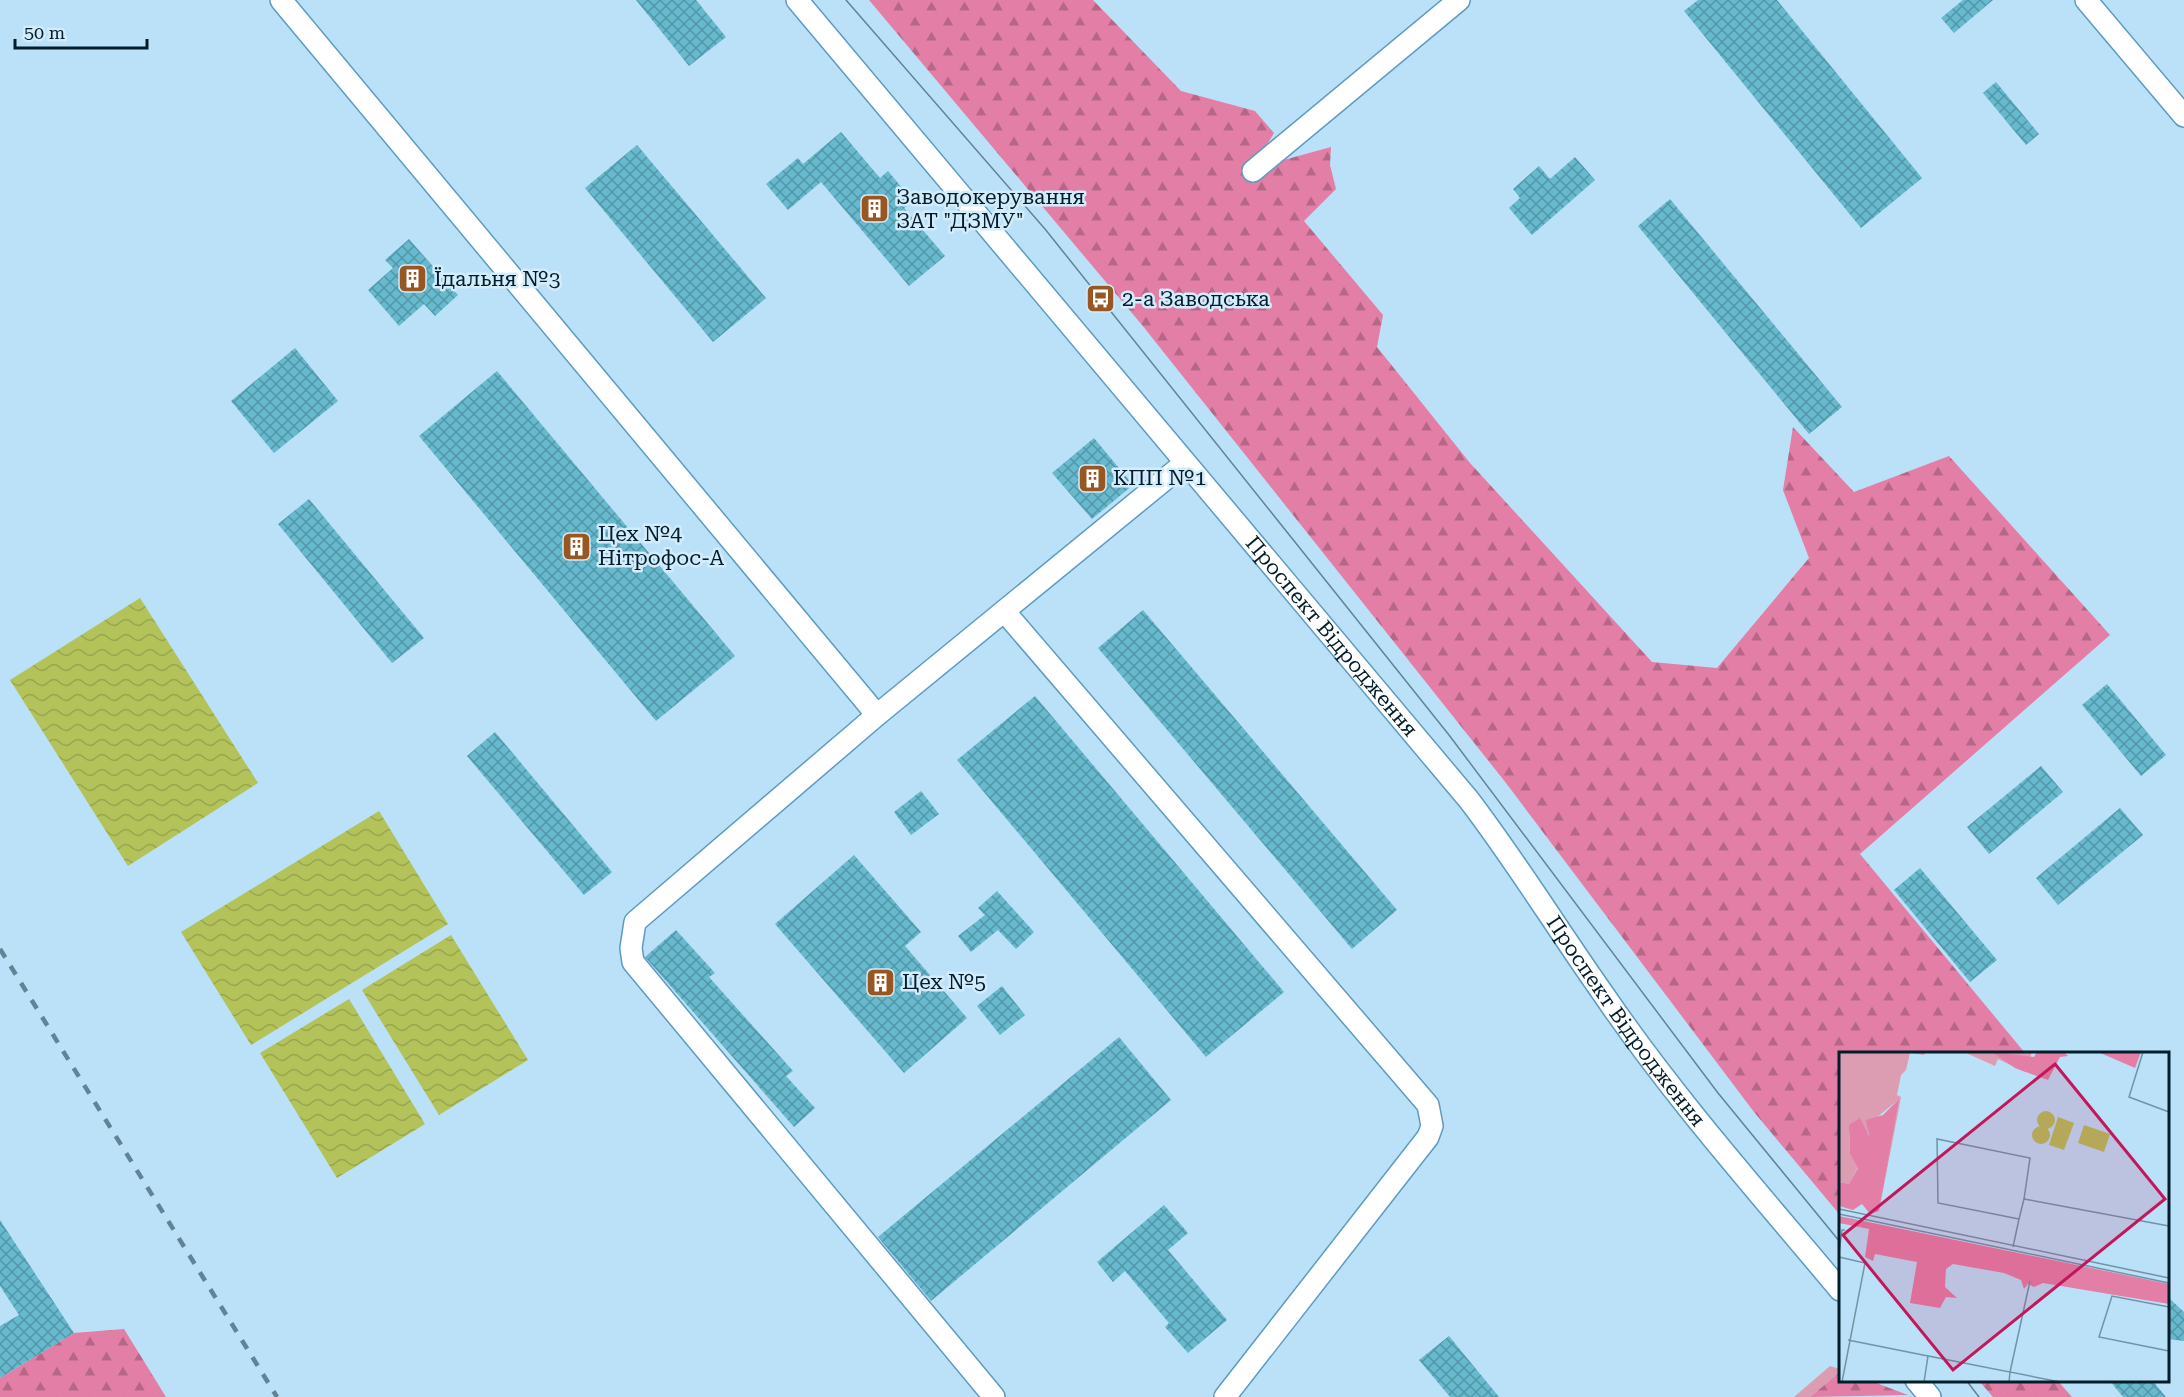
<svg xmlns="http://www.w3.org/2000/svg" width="2184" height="1397" font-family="'Roboto Serif',serif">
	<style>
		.grass { fill: #dc9cb2 }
		.forest { fill: url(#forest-firs) }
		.water { fill: url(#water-waves) }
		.building { fill: url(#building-cross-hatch) }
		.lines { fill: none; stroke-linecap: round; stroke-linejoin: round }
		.minor-casing { stroke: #5d9bc1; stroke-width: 24 }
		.minor { stroke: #fff; stroke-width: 21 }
		.tram { stroke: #628395; stroke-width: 1.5 }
		.rail { stroke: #628395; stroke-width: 4.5; stroke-dasharray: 10 10; stroke-linecap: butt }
		.labels { text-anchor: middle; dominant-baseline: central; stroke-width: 5; stroke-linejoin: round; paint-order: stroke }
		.poi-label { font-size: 21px; fill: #031d2b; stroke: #d3ecfc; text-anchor: start }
		.street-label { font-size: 21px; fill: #031d2b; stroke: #d3ecfc }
		.inset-road { fill: none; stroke: #7193a6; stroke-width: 1.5 }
		.view { fill: #c2185b; fill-opacity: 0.15; stroke: #c2185b; stroke-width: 3 }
		.inset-edge { fill: none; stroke: #031d2b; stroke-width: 3 }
	</style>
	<defs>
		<pattern id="forest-firs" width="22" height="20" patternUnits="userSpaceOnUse" patternTransform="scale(1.5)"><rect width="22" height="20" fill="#e37ea6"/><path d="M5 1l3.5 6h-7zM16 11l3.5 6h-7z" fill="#b66787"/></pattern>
		<pattern id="water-waves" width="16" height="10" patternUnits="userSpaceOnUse" patternTransform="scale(1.5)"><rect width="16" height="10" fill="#b3c259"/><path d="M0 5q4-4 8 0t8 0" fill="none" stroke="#98a64e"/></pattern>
		<pattern id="building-cross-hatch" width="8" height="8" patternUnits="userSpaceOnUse" patternTransform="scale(1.5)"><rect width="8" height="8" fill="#67b9ce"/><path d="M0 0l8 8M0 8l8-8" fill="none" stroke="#5396a7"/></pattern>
	</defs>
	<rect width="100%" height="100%" fill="#bbe1f8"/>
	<polygon class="grass" points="1830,1366 1840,1369 1840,1372 1810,1397 1794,1397"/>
	<g class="forest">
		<polygon points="869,0 1093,0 1181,91 1255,111 1274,133 1247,180 1280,161 1331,147 1330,165 1336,189 1304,221 1383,315 1377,347 1470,463 1652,662 1717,668 1809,558 1783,490 1793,427 1854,492 1949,456 2110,635 1860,854 2025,1053 1840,1054 1840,1215 1754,1112 1506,783 1142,325"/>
		<polygon points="124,1329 166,1397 0,1397 0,1378 74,1333"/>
		<polygon points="1840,1372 1840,1380 1871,1381 1908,1395 1810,1397"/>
		<polygon points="1979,1381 2058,1381 2072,1397 1993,1397"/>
	</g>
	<g class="water">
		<polygon points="140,598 258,783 128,866 10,680"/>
		<polygon points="379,811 448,924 251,1045 181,932"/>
		<polygon points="451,935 528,1060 439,1115 362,990"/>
		<polygon points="349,999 425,1124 337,1178 260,1053"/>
	</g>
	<g class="building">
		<polygon points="636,0 696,0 726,37 689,66"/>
		<polygon points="1698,0 1777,0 1922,178 1861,228 1684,11"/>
		<polygon points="1963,0 1993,0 1954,33 1941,18"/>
		<polygon points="1996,82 2039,134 2026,145 1983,93"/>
		<polygon points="841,132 880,178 888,171 913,201 904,208 945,256 909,286 821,182 788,210 766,184 798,158 803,164"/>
		<polygon points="637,145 766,298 713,342 585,188"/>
		<polygon points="1575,157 1595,180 1532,235 1509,208 1520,198 1513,189 1539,166 1550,179"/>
		<polygon points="1670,199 1842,407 1809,434 1638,226"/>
		<polygon points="409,239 458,295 435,316 424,304 399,326 368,290 393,268 385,260"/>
		<polygon points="295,348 338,401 274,453 231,401"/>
		<polygon points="497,371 735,656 656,721 419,436"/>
		<polygon points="1094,438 1133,485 1092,519 1052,473"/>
		<polygon points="309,499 424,638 392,663 278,524"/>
		<polygon points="1143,610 1397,910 1352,949 1098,648"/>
		<polygon points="2107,684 2166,755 2141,776 2082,705"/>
		<polygon points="1035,696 1284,992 1206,1057 957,760"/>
		<polygon points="495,732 612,872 584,895 467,756"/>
		<polygon points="2041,766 2063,792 1989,854 1967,827"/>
		<polygon points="921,791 939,814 911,835 894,812"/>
		<polygon points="2120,808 2143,835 2058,905 2036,878"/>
		<polygon points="854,855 921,932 905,946 967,1018 904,1073 775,924"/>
		<polygon points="1920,868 1997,960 1970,982 1894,890"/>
		<polygon points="997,891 1034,932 1016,949 998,930 971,952 958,936 985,915 978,908"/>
		<polygon points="676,930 715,973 709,977 793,1071 786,1076 815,1108 794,1127 645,957"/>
		<polygon points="1002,986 1025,1015 1000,1035 977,1006"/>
		<polygon points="1119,1037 1171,1100 931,1301 878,1237"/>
		<polygon points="1164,1205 1188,1233 1168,1250 1227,1320 1188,1353 1165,1327 1169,1323 1125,1271 1113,1282 1097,1262"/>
		<polygon points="0,1220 74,1333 0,1378 0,1326 19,1315 0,1286"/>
		<polygon points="2168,1297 2184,1312 2184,1341 2168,1339"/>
		<polygon points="1449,1336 1499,1397 1450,1397 1419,1360"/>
		<polygon points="2109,1380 2152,1380 2166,1397 2123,1397"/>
	</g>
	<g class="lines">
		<defs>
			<g id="minor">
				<polyline points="281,0 877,715"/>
				<path id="s1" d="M797,0L1469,800C1517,863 1558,930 1604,995C1675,1099 1760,1194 1840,1290"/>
				<polyline points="2086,0 2184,116"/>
				<polyline points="1253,171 1459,0"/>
				<polyline points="1004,611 1428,1105 1432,1126 1428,1137 1225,1397"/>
				<polyline points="1916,1380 1930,1397"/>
				<polyline points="994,1397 633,962 631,948 635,922 877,715 1185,463"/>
			</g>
		</defs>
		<use href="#minor" class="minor-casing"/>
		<use href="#minor" class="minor"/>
		<g class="tram">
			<polyline points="846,0 1045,229 1449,735 1718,1093 1840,1242"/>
			<polyline points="1966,1380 1979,1397"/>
		</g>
		<polyline class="rail" points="0,949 277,1397"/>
	</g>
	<defs>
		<symbol id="building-square" viewBox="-11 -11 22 22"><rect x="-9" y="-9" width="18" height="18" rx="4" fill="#985722" stroke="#d3ecfc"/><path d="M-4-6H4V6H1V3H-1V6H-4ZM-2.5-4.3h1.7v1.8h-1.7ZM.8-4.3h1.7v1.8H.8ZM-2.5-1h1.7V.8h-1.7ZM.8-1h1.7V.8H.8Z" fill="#fff"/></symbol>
		<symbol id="bus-square" viewBox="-11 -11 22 22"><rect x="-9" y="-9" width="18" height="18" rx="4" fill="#985722" stroke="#d3ecfc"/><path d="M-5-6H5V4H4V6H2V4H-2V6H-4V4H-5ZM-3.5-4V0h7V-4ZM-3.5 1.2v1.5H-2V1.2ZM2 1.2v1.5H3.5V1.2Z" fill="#fff"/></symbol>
	</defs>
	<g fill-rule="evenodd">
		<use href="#building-square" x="858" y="192" width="33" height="33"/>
		<use href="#building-square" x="396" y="262" width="33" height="33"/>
		<use href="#bus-square" x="1084" y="282" width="33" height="33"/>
		<use href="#building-square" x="1076" y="462" width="33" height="33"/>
		<use href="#building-square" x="560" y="530" width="33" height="33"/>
		<use href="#building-square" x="864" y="966" width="33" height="33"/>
	</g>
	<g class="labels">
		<g class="poi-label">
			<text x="896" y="197">Заводокерування<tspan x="896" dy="24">ЗАТ "ДЗМУ"</tspan></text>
			<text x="434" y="279">Їдальня №3</text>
			<text x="1122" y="299">2-а Заводська</text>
			<text x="1113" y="478">КПП №1</text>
			<text x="598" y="534">Цех №4<tspan x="598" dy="24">Нітрофос-А</tspan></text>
			<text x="902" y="982">Цех №5</text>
		</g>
		<g class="street-label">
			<text stroke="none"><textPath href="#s1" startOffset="831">Проспект Відродження</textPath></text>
			<text stroke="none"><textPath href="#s1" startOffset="1316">Проспект Відродження</textPath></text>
		</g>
	</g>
	<g transform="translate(1839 1052)">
		<rect width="330" height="330" fill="#bbe1f8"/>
		<path d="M1,0H87L85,3L71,1L67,18L62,23L58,43L62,45L40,159L59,48L37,66L29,77V85L24,75L10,80L11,102L19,115L10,132L0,130ZM125,0H193L186,20L159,7L156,14Z" fill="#dc9cb2"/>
		<path d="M153,0L195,5L198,0H225L229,4L221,5L209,28L176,16ZM259,0H302L296,16ZM60,47L40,159L31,162L23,152L14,158L0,154V130L10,132L19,116L11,102L10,73L21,66L30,84L27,68L44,63ZM0,164L330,232V252L204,231L195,235L189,232L185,237L182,228L165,221L114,212L107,217L106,235L118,246L107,245L101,256L71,251L78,210L36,202L34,209L26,205L30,177L0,171Z" fill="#e37ea6"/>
		<path d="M198 68a9 9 0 1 1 18 0a9 9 0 1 1-18 0ZM219,65L235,71L225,98L210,93ZM245,73L271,82L265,100L239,91ZM193 83a9 9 0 1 1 18 0a9 9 0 1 1-18 0Z" fill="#b3c259"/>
		<path class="inset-road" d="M304,0L290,45L330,60M185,147L330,174M0,157L330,226M0,162L330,231M174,195L180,167L185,147L191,106L98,87L99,151L180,167M0,201L3,178H6M0,205L26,211L3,330M191,229L171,320L221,330M330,255L273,244L260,285L330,299M9,288L89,304M85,330L89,304L171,320L170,330"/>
		<path class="view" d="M216,12L326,147L114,318L4,183Z"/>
		<rect width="330" height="330" class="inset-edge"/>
	</g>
	<path d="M15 39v9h132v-9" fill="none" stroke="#031d2b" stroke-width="3"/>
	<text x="24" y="39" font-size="18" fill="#031d2b" stroke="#d3ecfc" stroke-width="4.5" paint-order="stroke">50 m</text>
</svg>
